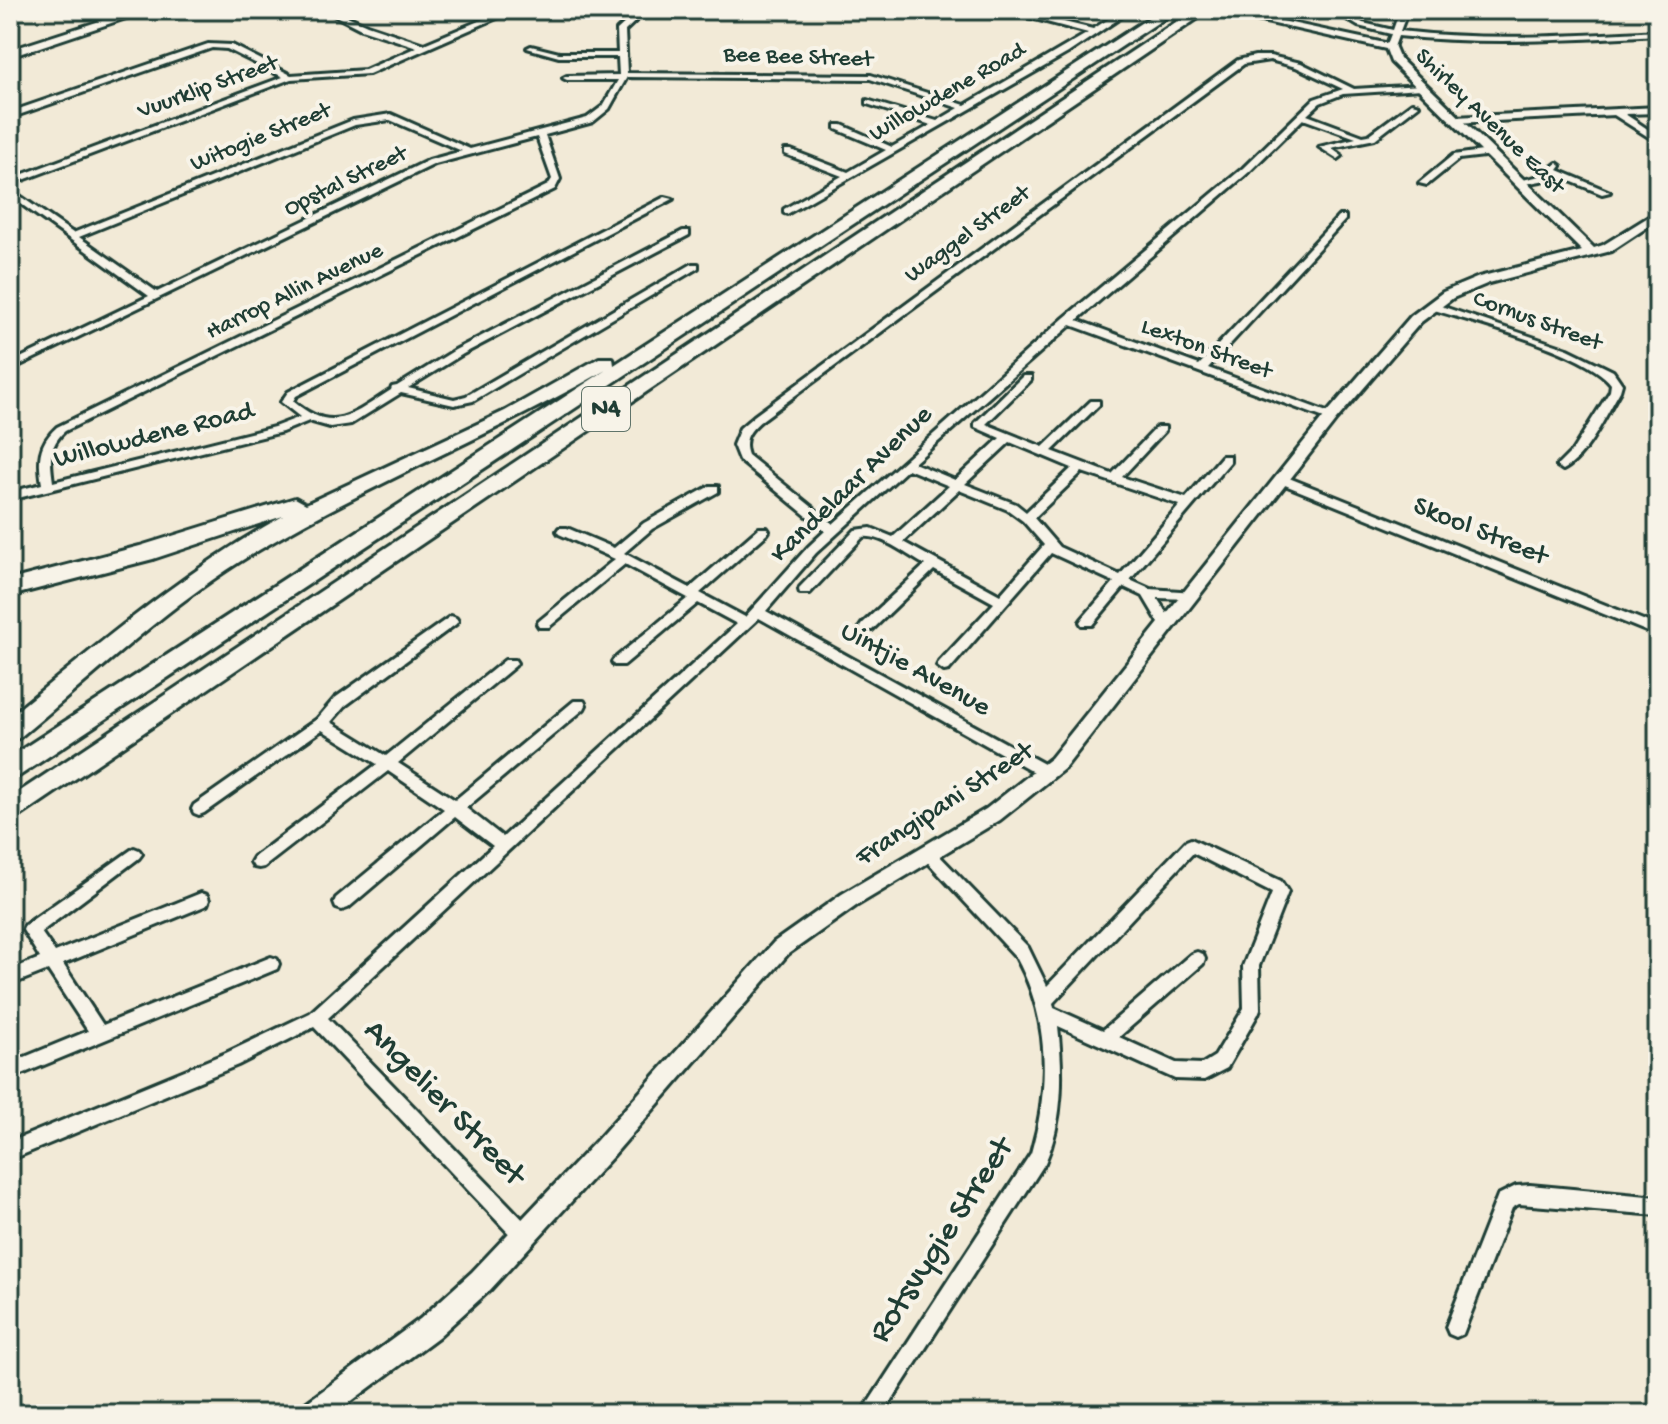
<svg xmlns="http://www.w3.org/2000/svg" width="1668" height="1424" font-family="'Gochi Hand',sans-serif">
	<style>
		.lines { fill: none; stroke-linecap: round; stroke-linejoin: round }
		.minor-casing { stroke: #1f3d34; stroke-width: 6 }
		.tertiary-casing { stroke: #1f3d34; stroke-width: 6 }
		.secondary-casing { stroke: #1f3d34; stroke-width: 6 }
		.motorway-casing { stroke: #1f3d34; stroke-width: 6 }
		.minor { fill: #f7f3e8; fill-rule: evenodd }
		.tertiary { fill: #f7f3e8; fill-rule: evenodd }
		.secondary { fill: #f7f3e8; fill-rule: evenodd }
		.motorway { fill: #f7f3e8; fill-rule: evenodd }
		.labels { text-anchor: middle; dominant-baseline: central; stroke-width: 8; stroke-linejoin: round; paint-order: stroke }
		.far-street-label { font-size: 24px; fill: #1f3d34; stroke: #f7f3e8 }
		.shield { fill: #f7f3e8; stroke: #60746a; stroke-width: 2 }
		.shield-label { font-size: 26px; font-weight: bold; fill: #1f3d34 }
		.street-label { font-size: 28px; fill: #1f3d34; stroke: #f7f3e8 }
		.near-street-label { font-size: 34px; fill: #1f3d34; stroke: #f7f3e8 }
	</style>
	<rect width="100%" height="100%" fill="#f2ead7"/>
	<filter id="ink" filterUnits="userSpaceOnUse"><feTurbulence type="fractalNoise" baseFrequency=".0125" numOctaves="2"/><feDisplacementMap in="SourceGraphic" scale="16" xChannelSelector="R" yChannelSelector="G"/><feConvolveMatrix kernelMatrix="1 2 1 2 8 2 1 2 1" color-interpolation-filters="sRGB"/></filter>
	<g filter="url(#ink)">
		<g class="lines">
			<defs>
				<g id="minor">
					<polygon points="324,10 334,10 367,25 424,44 505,10 515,10 369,74 291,79 10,185 10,179 283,77 227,49 212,48 10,118 10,112 208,44 232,45 291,75 365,70 417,47 361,29"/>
					<path d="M639,10H647L625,31L627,73L871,75L965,105L1088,33L1001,10H1014L1093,29L1123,10H1132L1068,53L787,214L784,213V209L842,176L785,154V150H791L848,172L886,150L836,129V125H842L892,147L931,125L867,104V100L937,121L959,108L870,79L627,77L609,109L593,122L545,135L560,179L555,189L65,431C48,446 50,461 53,482L274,427L300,417L281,402L288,392L665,197L673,199L296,396L293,401C334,436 354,413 391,390L392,387L397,386L455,350L683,231H689V235L463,354L408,388L454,399L466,396L692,264H698V268L473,401L454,405L401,393L351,424L330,427L309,421L282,432L10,500V492L42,484C38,460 38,444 57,427L548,185L552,179L537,137L435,164L10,370V363L149,296L10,196V189L73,233L353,120L391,114L470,149L587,118L603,106L618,80H567L563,78L567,76L619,75L618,57H559L527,48L531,46L559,53H618L617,30ZM390,120L462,151L429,160L157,292L79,237L355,125Z"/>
					<path d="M1332,10H1341L1363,23L1393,30L1400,10H1408L1400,31C1486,41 1572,36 1658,31V35C1571,40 1485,45 1398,36L1394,47L1390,49L1386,47L1391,34L1358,26Z"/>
					<path d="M1255,56H1270L1301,63L1354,89L1422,85L1426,87L1422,89L1343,94L1320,103L1307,115L1363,136L1369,135L1412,103L1419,105L1375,139L1331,148L1342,156L1338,159L1319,147L1356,138L1303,119L1249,172L1077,320L1199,365L1339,216H1345V220L1208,368L1335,415V419H1327L1071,325L914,463L955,480L1000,438L975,427V423L1023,376H1031V380L986,424L1043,447L1091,401H1099V405L1052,451L1112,474L1157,427H1165V431L1122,477L1186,498L1222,456H1230V462L1130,580L1150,589L1195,592L1196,595L1195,598L1190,599L1157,598L1174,625L1172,628H1162L1143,596L1124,587L1092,625H1082L1080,622L1082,619L1114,582L1051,553L949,670L944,671L937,666L939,662L994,603L934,570L872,630H862L860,627L862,624L925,565C907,555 882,535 863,537L810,593H800L799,590L800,587L855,530L871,528L893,537L949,486L908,469L816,553L766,611L1053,769L1055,773L1053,777H1043L759,618L328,1018L531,1228L533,1235L531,1242L524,1244L517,1242L314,1027L238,1065L10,1160V1142L226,1053L310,1013L493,846L455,817L348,908L342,910L336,908L334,903L336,898L444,809L388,771L264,867L259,868L254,867L251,862L254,857L377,764L322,730L204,813L199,815L194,813L192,809L194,805L317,719L335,698L451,616L456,618L458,621L456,624L345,706L331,722L386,756L505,660H515L517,663L515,666L398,763L455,800L574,701H584L586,705L584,709L466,808L503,837L737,624L698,603L624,665H614L612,662L614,659L688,598L625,564L549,627H539L537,624L539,621L615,559L559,534L557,531L559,528H567L614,548L644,523L710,486H718V492L652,529L624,553L690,588L759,528H767L769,531L767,534L700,593L745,617L808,547L825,531L739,460L733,445L740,428L754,416L1238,60ZM1270,60L1296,67L1343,89L1314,99L1243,168L1064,318L833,524L748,455C742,439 750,430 762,420L1244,64ZM1010,442L1072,468L1026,512L1016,504L965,484ZM1082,472L1180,505L1120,575L1059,547L1034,518ZM959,490L1008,510L1023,521L1044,545L1000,595L903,542Z"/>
					<polygon points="1658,107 1658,113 1625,114 1658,136 1658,143 1614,115 1455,123 1451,120 1455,117"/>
					<polygon points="1490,150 1493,151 1493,155 1459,159 1427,185 1419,183 1453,155"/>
					<polygon points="1557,163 1561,166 1558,170 1610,192 1602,194 1553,174 1546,180 1519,185 1514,182 1540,176"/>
					<path d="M1432,303L1568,349L1613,371L1622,384L1620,391C1607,413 1586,459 1563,470L1557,466L1572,451L1610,391L1611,384C1586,351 1471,322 1428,308V304Z"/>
					<polygon points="1284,476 1658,626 1658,636 1280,483 1280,477"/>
					<path d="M1191,839L1281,881L1288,892L1259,966L1260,1009L1258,1014L1227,1068L1204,1080L1175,1079L1058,1026C1063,1071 1064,1120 1045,1163L883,1414H861L1031,1153C1050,1087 1050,1019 1016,957L923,857L920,853L923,849L928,847L933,849L1028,947L1047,986L1186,841ZM1193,853L1272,893L1243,966L1244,1008L1215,1056L1202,1064L1176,1063L1119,1037L1203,964L1205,959L1203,954L1197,952L1191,954L1103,1030L1054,1008L1053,1003Z"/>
					<polygon points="134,848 139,850 142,854 139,858 41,932 55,952 201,893 207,895 209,900 207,905 63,964 103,1025 271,957 277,959 279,964 277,969 10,1079 10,1063 88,1031 48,970 10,985 10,970 40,958 23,930 25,925"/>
					<polygon points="1530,1185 1658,1197 1658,1215 1519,1204 1512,1208 1463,1334 1456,1337 1449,1334 1446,1327 1498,1195 1516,1186"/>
				</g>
				<polygon id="tertiary" points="1212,10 1230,10 1394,45 1400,59 1594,248 1603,245 1658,211 1658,220 1611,251 1489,283 1453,298 1421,322 1336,420 1065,768 1000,820 856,906 788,954 613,1156 490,1290 438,1337 334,1414 299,1414 303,1405 420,1319 472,1272 597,1140 774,942 842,894 986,809 1051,758 1326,414 1411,316 1443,292 1479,277 1582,251 1391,62 1386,49"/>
				<polygon id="secondary" points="134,10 150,10 10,57 10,50"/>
				<g id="motorway">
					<path d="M1161,10H1177L10,782V757L606,370C493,435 371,483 259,550C172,601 97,674 19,738L10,741V716C98,645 184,571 283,516L153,559L10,596V580L140,546L295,498L306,504L505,411L599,358H613L614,365Z"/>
					<polygon points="1194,10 1210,10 10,823 10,798"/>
				</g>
			</defs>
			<use href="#minor" class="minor-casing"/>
			<use href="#tertiary" class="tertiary-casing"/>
			<use href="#secondary" class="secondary-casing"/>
			<use href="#motorway" class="motorway-casing"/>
			<use href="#minor" class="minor"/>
			<use href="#tertiary" class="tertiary"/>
			<use href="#secondary" class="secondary"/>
			<use href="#motorway" class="motorway"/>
		</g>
	</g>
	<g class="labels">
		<g class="far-street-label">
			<text transform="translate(798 58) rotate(2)">Bee Bee Street</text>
			<text transform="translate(208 88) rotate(-20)">Vuurklip Street</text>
			<text transform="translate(948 93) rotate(-30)">Willowdene Road</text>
			<text transform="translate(1489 122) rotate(44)">Shirley Avenue East</text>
			<text transform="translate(261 138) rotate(-22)">Witogie Street</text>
			<text transform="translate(346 182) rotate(-26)">Opstal Street</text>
			<text transform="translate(968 235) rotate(-36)">Waggel Street</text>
			<text transform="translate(295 292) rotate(-26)">Harrop Allin Avenue</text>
			<text transform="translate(1537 322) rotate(20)">Cornus Street</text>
			<text transform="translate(1206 350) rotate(20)">Lexton Street</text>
		</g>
		<rect class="shield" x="582" y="387" width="48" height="44" rx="6"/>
		<g class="shield-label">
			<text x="606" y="409">N4</text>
		</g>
		<g class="street-label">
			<text transform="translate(154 436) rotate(-14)">Willowdene Road</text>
			<text transform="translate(852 485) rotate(-44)">Kandelaar Avenue</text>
			<text transform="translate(1480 532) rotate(22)">Skool Street</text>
			<text transform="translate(915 670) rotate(29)">Uintjie Avenue</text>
			<text transform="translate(945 805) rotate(-33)">Frangipani Street</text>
		</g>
		<g class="near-street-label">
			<text transform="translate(443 1104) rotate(46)">Angelier Street</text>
			<text transform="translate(943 1241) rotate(-57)">Rotsvygie Street</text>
		</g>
	</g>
	<rect width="1668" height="1424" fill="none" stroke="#f7f3e8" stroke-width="40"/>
	<rect x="20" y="20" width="1628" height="1384" fill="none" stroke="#1f3d34" stroke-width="3" filter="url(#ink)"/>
</svg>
